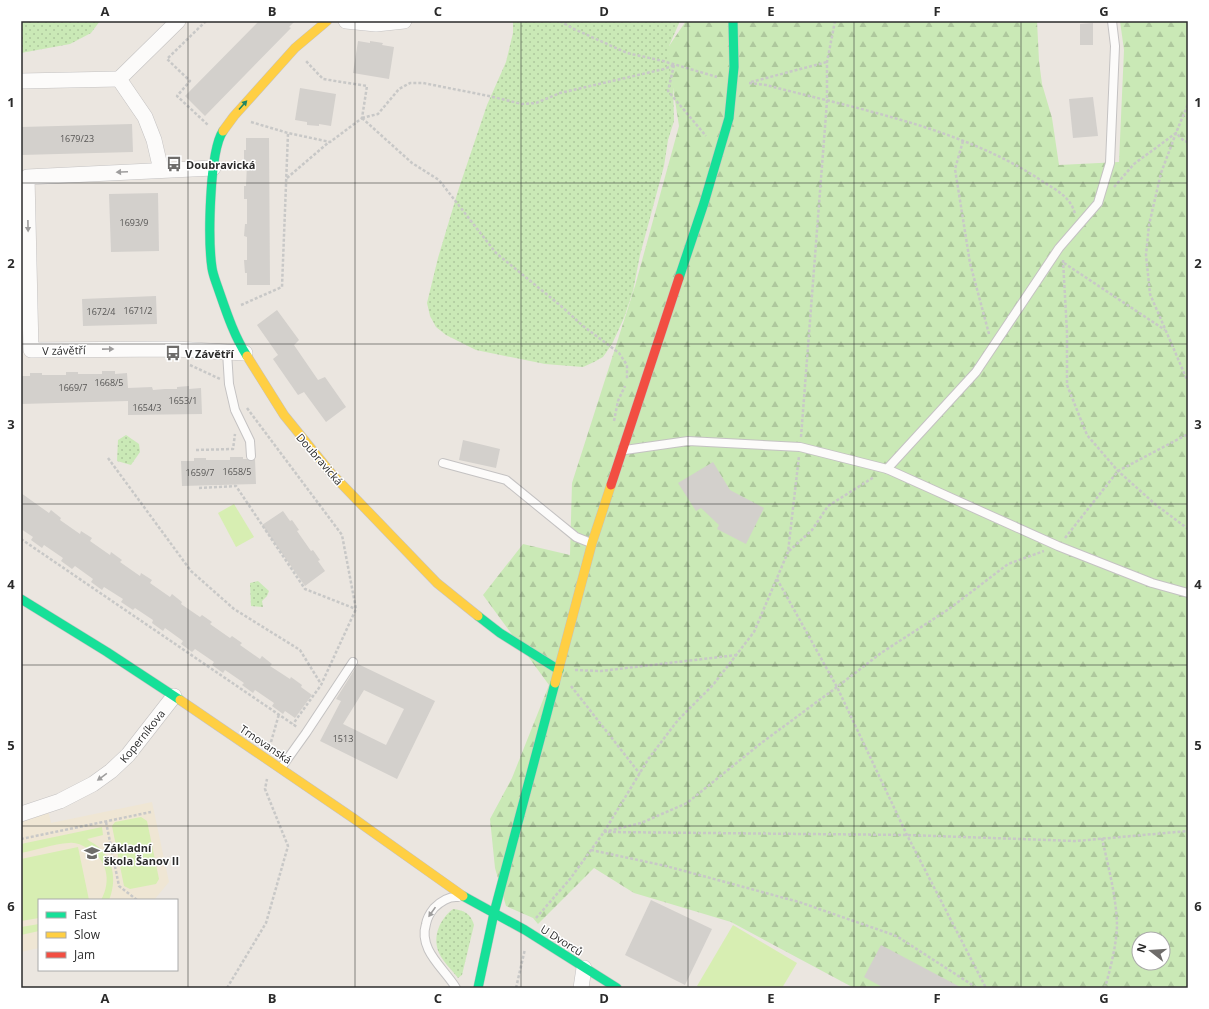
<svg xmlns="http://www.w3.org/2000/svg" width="1209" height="1009" font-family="'Open Sans',sans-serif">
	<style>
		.education { fill: #efe6d4 }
		.green { fill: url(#green-dots) }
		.forest { fill: url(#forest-firs); fill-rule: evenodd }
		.pitch { fill: #d7eeb2 }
		.building { fill: #d3d0cc; fill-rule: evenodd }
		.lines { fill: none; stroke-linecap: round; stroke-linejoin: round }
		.lane-casing { stroke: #c4c2c2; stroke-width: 10 }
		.street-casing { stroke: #c4c2c2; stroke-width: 16 }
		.fast-casing { stroke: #c4c2c2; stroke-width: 10 }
		.slow-casing { stroke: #c4c2c2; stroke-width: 10 }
		.jam-casing { stroke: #c4c2c2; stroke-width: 10 }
		.path { stroke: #c8c8c7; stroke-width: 2.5; stroke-dasharray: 3 2; stroke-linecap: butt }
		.lane { stroke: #fcfbfa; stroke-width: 8 }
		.street { stroke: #fcfbfa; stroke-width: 15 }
		.fast { stroke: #16e098; stroke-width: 9 }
		.slow { stroke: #ffcf43; stroke-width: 9 }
		.jam { stroke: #f24e42; stroke-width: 9 }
		.oneway { fill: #208662 }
		.oneway2 { fill: #9e9d9d }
		.grid { fill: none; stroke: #2b2b2b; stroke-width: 1; stroke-opacity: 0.55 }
		.labels { text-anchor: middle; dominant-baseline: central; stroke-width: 3; stroke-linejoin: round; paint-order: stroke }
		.number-label { font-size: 9px; fill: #565554 }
		.poi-label { font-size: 11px; font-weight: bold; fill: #2b2b2b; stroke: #fff; text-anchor: start }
		.street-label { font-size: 11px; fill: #2b2b2b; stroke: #fff }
		.neatline { fill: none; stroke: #2b2b2b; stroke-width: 1.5 }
		.grid-label { font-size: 13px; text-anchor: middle; font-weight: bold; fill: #2b2b2b }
	</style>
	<defs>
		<pattern id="green-dots" width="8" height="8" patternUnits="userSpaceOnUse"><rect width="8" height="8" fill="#cae9b6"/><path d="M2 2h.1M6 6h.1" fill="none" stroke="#aec89d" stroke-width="1.8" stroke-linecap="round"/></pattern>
		<pattern id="forest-firs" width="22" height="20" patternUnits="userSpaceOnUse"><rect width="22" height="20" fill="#cae9b6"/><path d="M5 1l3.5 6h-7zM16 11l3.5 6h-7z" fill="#aec89d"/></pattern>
	</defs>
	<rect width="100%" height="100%" fill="#ebe6e0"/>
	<polygon class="education" points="152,802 169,882 154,900 39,900 39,948 21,952 21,819 48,810 51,823"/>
	<g class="green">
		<polygon points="21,21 100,21 91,33 70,44 21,53"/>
		<polygon points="513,21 680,21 669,46 673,84 674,121 668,140 664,166 640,255 633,291 624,318 612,344 603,357 594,362 583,367 545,364 476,350 446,335 436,327 430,316 427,303 438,258 458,191 487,105 506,62 513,33"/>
		<polygon points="126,435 139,444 140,452 131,465 117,461 118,440"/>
		<polygon points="258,581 269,591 267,596 262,601 263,607 251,606 250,583"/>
		<path d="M453,909C464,910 471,914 474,925L462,975L458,978C452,970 443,962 439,953C432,936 440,919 453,909Z"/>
	</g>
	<path class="forest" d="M686,21H1037L1039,61L1042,84L1052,118L1059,165L1119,162L1124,50L1120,21H1188V988H854L731,922L634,893L594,868L538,924L533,918L506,906L495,868L490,819L512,778L549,685L483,595L523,544L570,555L572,483L635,286L679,126L667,49ZM1139,939H1163V963H1139Z"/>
	<g class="pitch">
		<polygon points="234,504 254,537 236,547 218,513"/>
		<polygon points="141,817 147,821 159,879 156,884 130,889 124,886 112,826 115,822"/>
		<path d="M102,827L103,835L87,839C90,842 94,843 97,846C114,859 117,881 109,900H101C112,881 107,858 87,848C81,845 76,842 69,843C53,844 37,850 21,853V844Z"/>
		<polygon points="78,847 89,900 39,900 39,918 21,921 21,859"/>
		<polygon points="39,924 39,931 21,935 21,927"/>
		<polygon points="733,925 797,963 782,988 700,988 697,986"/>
	</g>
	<g class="building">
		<polygon points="259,21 295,21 289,27 291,28 205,116 185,96"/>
		<polygon points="1093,23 1093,45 1080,45 1080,24"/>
		<polygon points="358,41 370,43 370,41 383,43 382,45 394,47 389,79 353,73"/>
		<polygon points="300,88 336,94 331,126 319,124 319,126 307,125 307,122 295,120"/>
		<polygon points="1093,97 1098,136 1073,138 1069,99"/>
		<polygon points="132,124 133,152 21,155 21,127"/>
		<polygon points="246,138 269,138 270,285 247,285 247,273 245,273 244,260 247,260 247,237 244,236 245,224 247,224 247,199 244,199 244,186 246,186 247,163 244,162 244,150 246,150"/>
		<polygon points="158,193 159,251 111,252 109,194"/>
		<polygon points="156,296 157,324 83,326 82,299"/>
		<polygon points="277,310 299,340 294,345 318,380 325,377 346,407 326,422 304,392 298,395 273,359 278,355 257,325"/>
		<polygon points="102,371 115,371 115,374 127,373 128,388 152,387 153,390 165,389 177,389 177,387 189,386 189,389 201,388 202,414 128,415 128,401 21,404 21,376 30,376 30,373 42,373 42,375 66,375 66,372 78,372 78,374 102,374"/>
		<polygon points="463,440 500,449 496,468 459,460"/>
		<polygon points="230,457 243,457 243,459 247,459 251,461 255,459 256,484 182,486 181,461 194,461 194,458 206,458 206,460 230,460"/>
		<polygon points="713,462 730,490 764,508 746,544 717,529 719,525 701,508 696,511 678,483"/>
		<polygon points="21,493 49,513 51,510 61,518 60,520 80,534 81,531 92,538 90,541 110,555 111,552 122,560 120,562 140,576 141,573 152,580 150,583 170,597 172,594 182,602 181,604 200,617 202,615 212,622 210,624 230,638 232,636 242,643 240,645 260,659 262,656 272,664 270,666 290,679 291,677 302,685 301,687 312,695 295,718 285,711 283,714 272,706 274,703 255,690 253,693 242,685 244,683 225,670 223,673 212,665 214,662 195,649 192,652 181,644 183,641 165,628 163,631 152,623 153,620 135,608 133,610 121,602 123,599 104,587 102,590 91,582 93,579 75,566 72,569 61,561 63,558 44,545 42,548 31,540 33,537 21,529"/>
		<polygon points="283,511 290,521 292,520 299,530 297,531 311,551 313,550 320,560 318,561 325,571 305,586 262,525"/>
		<path d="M358,664L435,701L397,779L320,741L341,701L336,699ZM364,690L404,709L386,745L343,724Z"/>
		<polygon points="651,900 712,929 685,985 625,955"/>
		<polygon points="881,945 962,988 884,988 864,977"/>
	</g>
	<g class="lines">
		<defs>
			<g id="lane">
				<polyline points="227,352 229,384 235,410 250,441 251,456"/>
				<polyline points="625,450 688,441 800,447 887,469 1058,546 1152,583 1188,593"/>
				<polyline points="443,463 506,480 576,537 591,543"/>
				<polyline points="887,469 976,372 1059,248 1098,203 1110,163 1115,46 1112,21"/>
				<polyline points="281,768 306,733 353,662"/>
				<path d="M456,988C444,968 418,950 426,924C427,918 430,913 434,908C441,901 448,896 458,897"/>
			</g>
			<g id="street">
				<polyline points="346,21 376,24 404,21"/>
				<polyline points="21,81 119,79"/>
				<polyline points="213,168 27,177 31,350 175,349 245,353"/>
				<polyline points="161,170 154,140 145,117 119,79 178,21"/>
				<polyline points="21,814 60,801 93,784 111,771 128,755 174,696"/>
				<polyline points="581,988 584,968"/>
			</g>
			<g id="fast">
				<path d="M223,131C209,152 208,241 212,268C213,275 216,282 218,288C226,311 234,336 247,356"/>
				<polyline points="679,278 704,203 729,118 734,67 733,21"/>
				<polyline points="21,599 107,652 180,700"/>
				<polyline points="478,616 500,633 559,670"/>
				<polyline points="463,896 525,930 617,988"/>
				<polyline points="478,988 494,913 555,683"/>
			</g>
			<g id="slow">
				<polyline points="223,131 234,116 295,48 327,21"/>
				<polyline points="247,356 284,415 331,473 437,583 478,616"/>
				<polyline points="555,683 592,543 611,485"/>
				<polyline points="180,700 353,818 463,896"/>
			</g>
			<polyline id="jam" points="611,485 679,278"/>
		</defs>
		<use href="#lane" class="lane-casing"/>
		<use href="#street" class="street-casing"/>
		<use href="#fast" class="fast-casing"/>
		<use href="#slow" class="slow-casing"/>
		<use href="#jam" class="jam-casing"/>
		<g class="path">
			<polyline points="206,21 167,59 190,81 177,96 208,125"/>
			<polyline points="560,21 574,29 627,53 663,61 717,77"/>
			<polyline points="674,65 668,91 706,136"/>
			<polyline points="751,82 827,62"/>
			<path d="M749,83L766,85C857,109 963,128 1042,181C1056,190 1071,197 1075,214"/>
			<polyline points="362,118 412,163 439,180 496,253 561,306 583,326 619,353 627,365 627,379"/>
			<polyline points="362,118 378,114 399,89 410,83 423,83 489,96 522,104 536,103 560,93 664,69 674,65"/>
			<polyline points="251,122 288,133 330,142 362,118 367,86 323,79 305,60"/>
			<polyline points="963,141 955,169 970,263 989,334"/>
			<polyline points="1188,142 1184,141 1176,133 1161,173 1149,225 1146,255 1150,294 1188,382"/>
			<polyline points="287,178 329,142"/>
			<polyline points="1114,187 1134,164 1176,133 1188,104"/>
			<polyline points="1063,260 1067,332 1067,385 1087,435 1118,471 1155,504 1188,529"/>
			<polyline points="1064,263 1165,330"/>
			<polyline points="241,305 282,287 288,133"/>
			<polyline points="190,365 220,379"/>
			<polyline points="247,408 342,535 356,609 321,685 293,724"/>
			<polyline points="614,421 618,401 625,386"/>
			<polyline points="801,437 827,101 827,62 835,21"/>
			<polyline points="196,450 233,449 235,434"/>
			<polyline points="108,458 191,571 234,609 300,650 321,684"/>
			<polyline points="199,488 236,486 305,589 356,609"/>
			<polyline points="1065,538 1118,471 1188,434"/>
			<polyline points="21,539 297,727"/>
			<polyline points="789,551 812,530 828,506 874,477"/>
			<polyline points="777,579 837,687 907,835 986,988"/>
			<polyline points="575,670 601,671 737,655"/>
			<polyline points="571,686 640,774"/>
			<polyline points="271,742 279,714"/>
			<polyline points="106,822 119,886 137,900"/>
			<polyline points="604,832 641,823 687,803 760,744 837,687 881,653 949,609 1008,564 1044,551"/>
			<polyline points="608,832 907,835 1076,841 1188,831"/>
			<path d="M1102,838C1108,866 1116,895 1117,924C1117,943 1110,970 1105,988"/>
			<polyline points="21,839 151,812"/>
			<polyline points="591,850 666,866 799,902 891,934 898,937 977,988"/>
			<polyline points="536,918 570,879 604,832 649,758 678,720 713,685 754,632 788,552 799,456"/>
			<polyline points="227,988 266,923 288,846 265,789 267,779"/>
			<polyline points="516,988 525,949"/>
		</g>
		<use href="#lane" class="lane"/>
		<use href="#street" class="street"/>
		<use href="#fast" class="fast"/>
		<use href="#slow" class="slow"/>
		<use href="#jam" class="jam"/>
	</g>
	<defs><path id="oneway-solid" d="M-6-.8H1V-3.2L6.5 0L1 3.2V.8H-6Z"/></defs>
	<use class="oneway" href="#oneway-solid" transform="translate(243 105) rotate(-48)"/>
	<g class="oneway2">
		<use href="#oneway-solid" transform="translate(122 172) rotate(177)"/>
		<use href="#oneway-solid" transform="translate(28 226) rotate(89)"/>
		<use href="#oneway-solid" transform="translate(108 349) rotate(-1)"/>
		<use href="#oneway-solid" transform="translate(102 777) rotate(144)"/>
		<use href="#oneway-solid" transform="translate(432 912) rotate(125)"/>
	</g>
	<path class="grid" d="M188,21V988M355,21V988M521,21V988M688,21V988M854,21V988M1021,21V988M21,183H1188M21,344H1188M21,504H1188M21,665H1188M21,826H1188"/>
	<defs>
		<symbol id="bus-bare" viewBox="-9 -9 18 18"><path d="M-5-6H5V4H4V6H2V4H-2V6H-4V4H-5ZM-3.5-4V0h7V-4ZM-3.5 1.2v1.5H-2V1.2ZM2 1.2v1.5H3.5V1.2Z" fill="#6e6c6a" stroke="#fff" stroke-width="2.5" paint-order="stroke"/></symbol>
		<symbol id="school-bare" viewBox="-9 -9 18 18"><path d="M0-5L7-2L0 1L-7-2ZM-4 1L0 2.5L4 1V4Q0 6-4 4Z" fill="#6e6c6a" stroke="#fff" stroke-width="2.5" paint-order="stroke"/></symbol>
	</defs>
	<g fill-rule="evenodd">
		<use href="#bus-bare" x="163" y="153" width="22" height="22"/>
		<use href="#bus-bare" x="162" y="342" width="22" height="22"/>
		<use href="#school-bare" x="81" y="842" width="22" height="22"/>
	</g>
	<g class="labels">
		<g class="number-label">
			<text x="77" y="138">1679/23</text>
			<text x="134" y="222">1693/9</text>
			<text x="138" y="310">1671/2</text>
			<text x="101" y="311">1672/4</text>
			<text x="109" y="382">1668/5</text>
			<text x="73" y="387">1669/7</text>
			<text x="183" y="400">1653/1</text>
			<text x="147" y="407">1654/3</text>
			<text x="237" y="471">1658/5</text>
			<text x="200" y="472">1659/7</text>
			<text x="343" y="738">1513</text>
		</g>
		<g class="poi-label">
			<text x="186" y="164">Doubravická</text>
			<text x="185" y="353">V Závětří</text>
			<text x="104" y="847">Základní<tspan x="104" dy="13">škola Šanov II</tspan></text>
		</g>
		<g class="street-label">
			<text transform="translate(64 350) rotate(-1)">V závětří</text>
			<text transform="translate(320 459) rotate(49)">Doubravická</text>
			<text transform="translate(142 736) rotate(-51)">Koperníkova</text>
			<text transform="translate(266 744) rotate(34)">Trnovanská</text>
			<text transform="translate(562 940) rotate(32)">U Dvorců</text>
		</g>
	</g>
	<rect width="1209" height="1009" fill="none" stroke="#ffffff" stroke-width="44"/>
	<rect x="38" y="899" width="140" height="72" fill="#ffffff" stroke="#aaaaaa"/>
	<rect x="46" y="912" width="20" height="6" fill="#16e098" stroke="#aaaaaa"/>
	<text x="74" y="919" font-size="12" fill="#2b2b2b">Fast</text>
	<rect x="46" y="932" width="20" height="6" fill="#ffcf43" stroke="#aaaaaa"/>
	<text x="74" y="939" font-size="12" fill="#2b2b2b">Slow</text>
	<rect x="46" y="952" width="20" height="6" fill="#f24e42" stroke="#aaaaaa"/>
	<text x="74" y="959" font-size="12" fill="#2b2b2b">Jam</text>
	<g transform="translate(1151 951) rotate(287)"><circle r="19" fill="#ffffff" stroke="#aaaaaa"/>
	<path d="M0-3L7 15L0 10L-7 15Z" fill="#6e6c6a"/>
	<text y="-6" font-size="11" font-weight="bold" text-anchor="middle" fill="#2b2b2b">N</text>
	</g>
	<rect x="22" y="22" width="1165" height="965" class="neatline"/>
	<g class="grid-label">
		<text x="105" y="16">A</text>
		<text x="272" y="16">B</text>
		<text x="438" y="16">C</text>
		<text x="604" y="16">D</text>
		<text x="771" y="16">E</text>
		<text x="937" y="16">F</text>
		<text x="1104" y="16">G</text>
		<text x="11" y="107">1</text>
		<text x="1198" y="107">1</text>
		<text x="11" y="268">2</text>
		<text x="1198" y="268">2</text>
		<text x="11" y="429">3</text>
		<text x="1198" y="429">3</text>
		<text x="11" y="589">4</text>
		<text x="1198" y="589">4</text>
		<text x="11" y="750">5</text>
		<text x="1198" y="750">5</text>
		<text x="11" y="911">6</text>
		<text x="1198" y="911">6</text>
		<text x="105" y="1003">A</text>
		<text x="272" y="1003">B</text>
		<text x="438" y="1003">C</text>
		<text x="604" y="1003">D</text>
		<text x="771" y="1003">E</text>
		<text x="937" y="1003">F</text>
		<text x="1104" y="1003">G</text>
	</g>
</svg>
